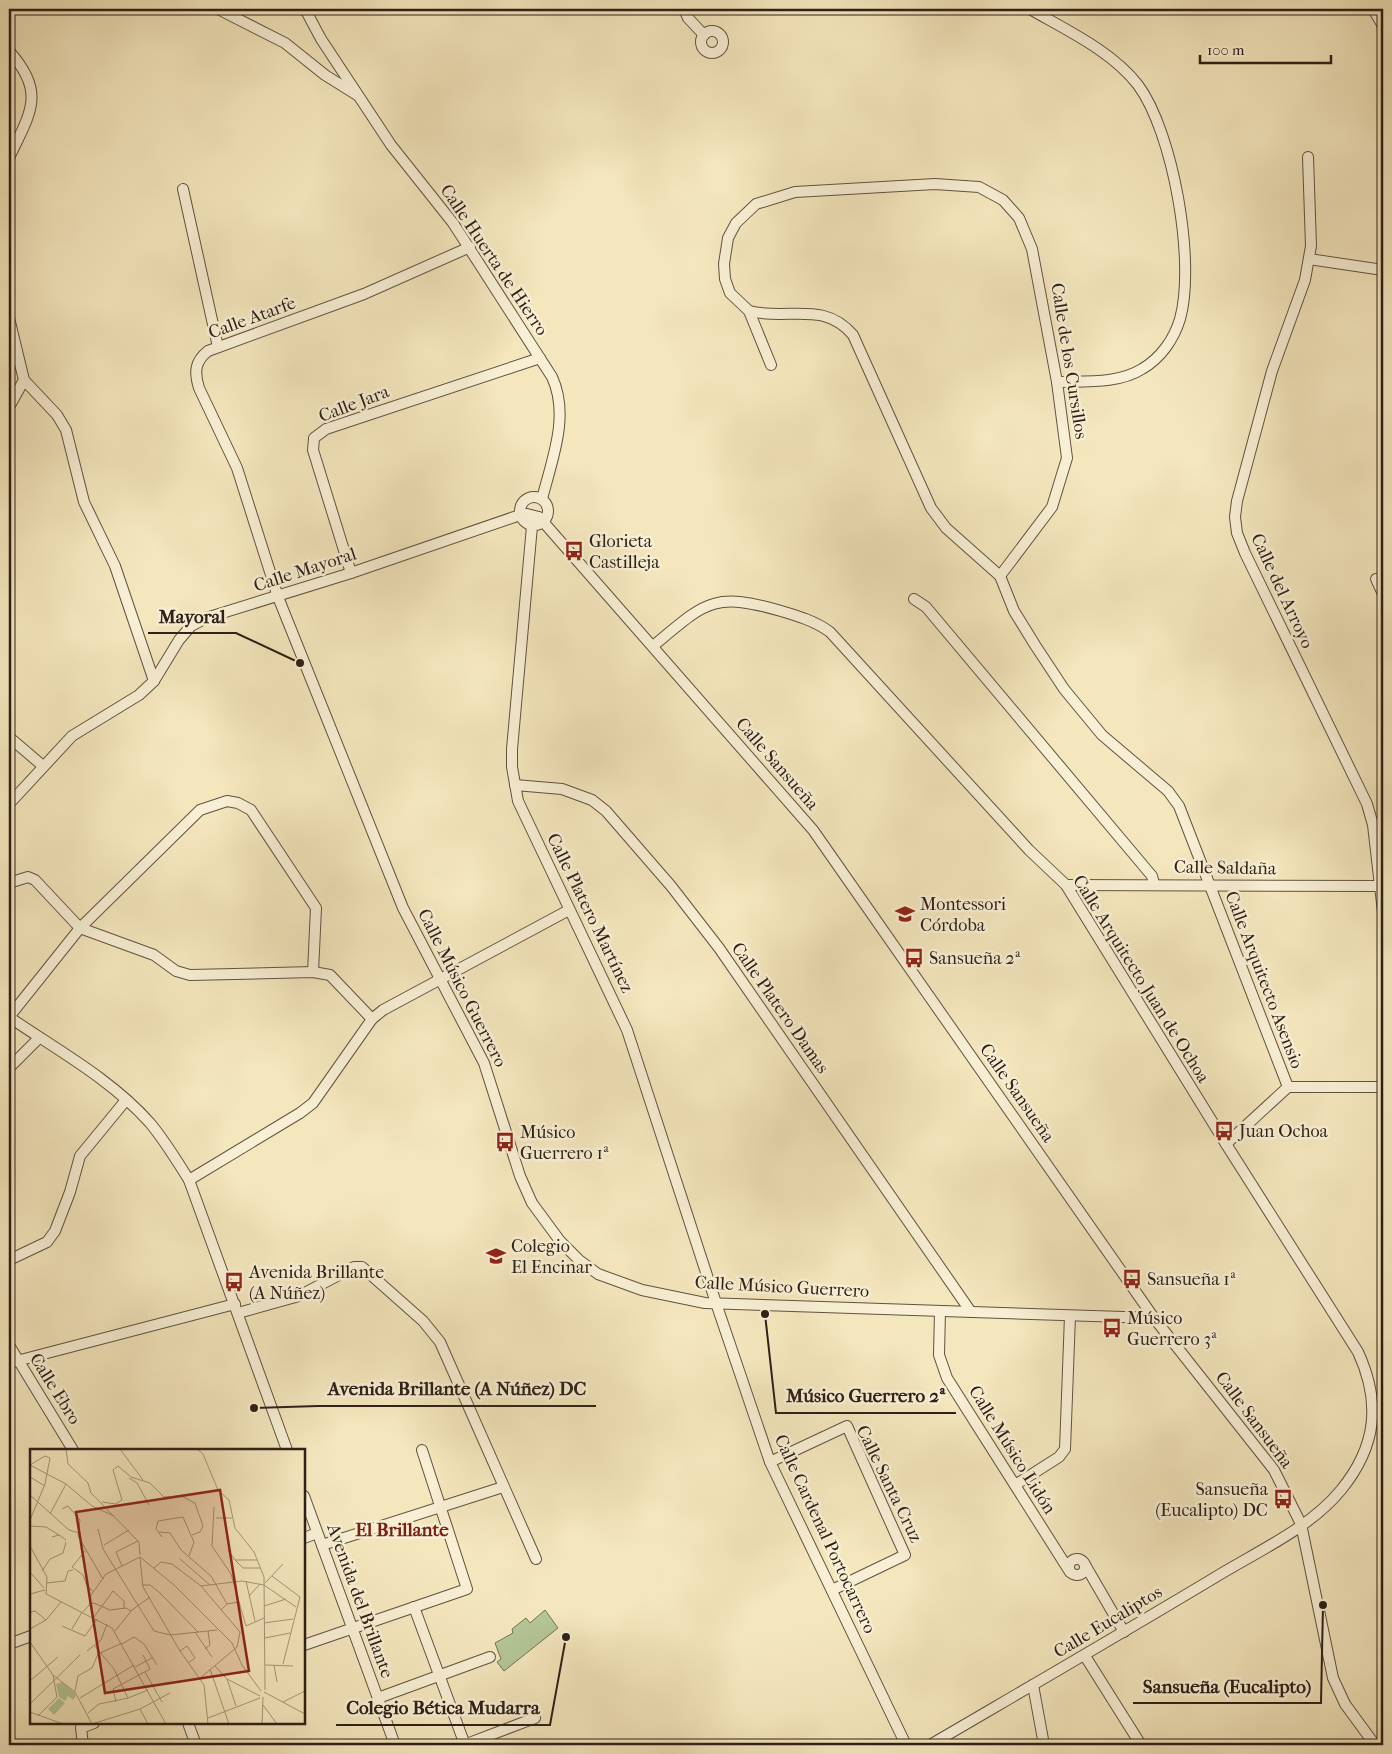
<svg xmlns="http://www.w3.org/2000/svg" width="1392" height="1754" font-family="'IM FELL French Canon',serif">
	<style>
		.green { fill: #b5c696; stroke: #727357 }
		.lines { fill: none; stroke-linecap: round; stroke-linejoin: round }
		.minor-casing { stroke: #605241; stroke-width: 12 }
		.minor { stroke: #f8efd4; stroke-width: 10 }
		.labels { text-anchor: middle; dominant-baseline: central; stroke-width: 5; stroke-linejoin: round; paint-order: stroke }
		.street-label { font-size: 18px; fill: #2e2018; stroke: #f8efd4 }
		.poi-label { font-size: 18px; fill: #2e2018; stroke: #f8efd4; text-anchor: start }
		.neighbourhood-label { font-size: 19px; font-weight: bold; fill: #7a1f14; stroke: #f8efd4 }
		.inset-road { fill: none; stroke: #a5977b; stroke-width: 1 }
		.view { fill: #8f2418; fill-opacity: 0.15; stroke: #8f2418; stroke-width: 2.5 }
		.inset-edge { fill: none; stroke: #2e2018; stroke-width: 2.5 }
		.leader { fill: none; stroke: #2e2018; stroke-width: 2 }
		.callout-dot { fill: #2e2018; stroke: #f8efd4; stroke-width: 2 }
		.callout-label { font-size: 19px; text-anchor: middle; font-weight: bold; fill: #2e2018; stroke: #f8efd4; stroke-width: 5; stroke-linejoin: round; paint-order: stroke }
	</style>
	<rect width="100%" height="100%" fill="#f4e6bd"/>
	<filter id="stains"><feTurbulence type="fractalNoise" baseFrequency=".004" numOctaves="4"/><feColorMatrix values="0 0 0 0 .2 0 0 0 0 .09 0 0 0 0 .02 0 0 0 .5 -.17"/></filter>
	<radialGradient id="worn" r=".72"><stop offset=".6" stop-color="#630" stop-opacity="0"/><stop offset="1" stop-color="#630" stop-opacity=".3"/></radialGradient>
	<polygon class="green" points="545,1610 558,1628 504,1671 497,1662 501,1659 495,1643 513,1633 512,1629 526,1618 530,1623"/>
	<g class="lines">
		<defs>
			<g id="minor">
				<polyline points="218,9 285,43 325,75 357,95"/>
				<path d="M305,9L321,39L391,145L453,223L552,377C570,416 552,459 542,499"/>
				<polyline points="684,9 688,18 704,35"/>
				<path d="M1030,9C1066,30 1112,51 1138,85C1173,132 1196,262 1180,319C1174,339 1161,358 1142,369C1118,384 1085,381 1057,382"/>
				<polyline points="1373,9 1383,26"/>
				<circle cx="712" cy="42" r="11"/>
				<path d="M9,51C47,93 30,113 9,158"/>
				<polyline points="1308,157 1311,246 1305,280 1272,371 1237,501 1235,517 1237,533 1245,553 1367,804 1373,825 1383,912"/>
				<polyline points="183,189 218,347"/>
				<path d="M470,247L364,294L208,351C195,361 194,372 199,388L237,468L278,597L403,908L484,1063L520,1176L532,1203L560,1241L579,1260L598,1274L642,1290L705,1303L1154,1318"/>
				<polyline points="1309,259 1383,270"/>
				<path d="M749,311C788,321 823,300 853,335L931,508L946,528L1000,576L1014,611L1035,645L1064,689L1102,735L1168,791L1179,806L1288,1087"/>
				<polyline points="9,318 24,380 57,415 66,430 84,502 115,566 154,681"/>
				<polyline points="771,365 749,311 730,293 725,279 724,264 728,238 736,223 756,204 795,192 935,184 979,187 1003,200 1019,218 1032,249 1057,382 1067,458 1052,507 1000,576"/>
				<polyline points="9,407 24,380"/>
				<circle cx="534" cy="511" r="14"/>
				<polyline points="532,526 512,749 512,767 518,801 627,1030 716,1303 770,1462 906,1745"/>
				<polyline points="351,573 313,450 314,438 326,429 540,358"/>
				<polyline points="1376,579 1383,594"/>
				<polyline points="914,599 926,607 1152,876 1154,884"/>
				<path d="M653,646C705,603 712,591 781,611C798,616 815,621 830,632L1029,850L1066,885L1226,1144L1358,1352C1381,1402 1377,1446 1341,1490C1309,1529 1256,1552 1214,1578C1119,1635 1024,1690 930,1745"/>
				<polyline points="9,737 43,766"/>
				<polyline points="515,785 562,789 592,800 606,811 671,886 719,948 971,1312"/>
				<polyline points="9,804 72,736 139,695 154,681 179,640 191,626 206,618 351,573 520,515 527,514 539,517 813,830 1154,1318 1274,1470 1301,1524 1333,1678 1345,1704 1375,1745"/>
				<polyline points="9,883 28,877 35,880 80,928 154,955 176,971 190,975 313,972 330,975 372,1019"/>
				<polyline points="1066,885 1383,886"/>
				<path d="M9,1017C57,1050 111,1079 150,1123C165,1141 177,1161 189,1180L287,1450"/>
				<polyline points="9,1017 80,928 200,810 227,801 238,803 251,810 316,908 313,972"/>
				<polyline points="9,1068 39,1038"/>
				<polyline points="1226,1144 1288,1087 1383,1087"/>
				<polyline points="189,1180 300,1113 313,1103 372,1019 383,1010 569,910"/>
				<polyline points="9,1260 47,1242 55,1231 70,1192 80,1156 126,1100"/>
				<polyline points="940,1311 939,1355 947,1378 1070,1572"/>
				<polyline points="238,1313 299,1296 354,1267 362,1267 423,1321 440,1342 536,1559"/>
				<polyline points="9,1345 73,1450"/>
				<polyline points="9,1363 235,1304"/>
				<polyline points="770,1462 847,1426 905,1555 832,1590"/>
				<polyline points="1015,1485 1059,1457 1065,1449 1070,1316"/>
				<polyline points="304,1496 395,1745"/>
				<polyline points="304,1538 317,1533"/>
				<polyline points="322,1545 503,1487"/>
				<circle cx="1077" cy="1567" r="8"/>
				<polyline points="1084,1563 1124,1632"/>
				<polyline points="414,1607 465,1745"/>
				<polyline points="9,1644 31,1636"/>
				<polyline points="304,1645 467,1589 422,1450"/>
				<polyline points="1085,1656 1141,1745"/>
				<polyline points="1033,1685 1044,1745"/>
				<polyline points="378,1698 490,1657"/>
				<polyline points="188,1723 196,1745"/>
				<polyline points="83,1745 81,1728 94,1723"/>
				<polyline points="464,1745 535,1718"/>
			</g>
		</defs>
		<use href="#minor" class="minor-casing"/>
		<use href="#minor" class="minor"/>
	</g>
	<defs>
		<symbol id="bus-bare" viewBox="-9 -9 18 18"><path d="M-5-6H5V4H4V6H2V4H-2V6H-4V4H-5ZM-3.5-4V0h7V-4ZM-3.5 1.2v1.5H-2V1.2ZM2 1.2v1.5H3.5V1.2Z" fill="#8f2418" stroke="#f8efd4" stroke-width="2.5" paint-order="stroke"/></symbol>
		<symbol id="school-bare" viewBox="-9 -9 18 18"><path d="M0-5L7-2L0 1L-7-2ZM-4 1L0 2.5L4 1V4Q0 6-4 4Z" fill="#8f2418" stroke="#f8efd4" stroke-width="2.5" paint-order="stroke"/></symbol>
	</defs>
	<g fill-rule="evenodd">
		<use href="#bus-bare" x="560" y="537" width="28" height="28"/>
		<use href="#school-bare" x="891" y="900" width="28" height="28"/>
		<use href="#bus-bare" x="900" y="944" width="28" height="28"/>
		<use href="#bus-bare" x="1210" y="1117" width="28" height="28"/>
		<use href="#bus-bare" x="491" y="1128" width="28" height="28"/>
		<use href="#school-bare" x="482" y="1242" width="28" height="28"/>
		<use href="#bus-bare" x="1118" y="1265" width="28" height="28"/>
		<use href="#bus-bare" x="220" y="1268" width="28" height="28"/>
		<use href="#bus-bare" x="1098" y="1314" width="28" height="28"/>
		<use href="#bus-bare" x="1269" y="1485" width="28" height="28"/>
	</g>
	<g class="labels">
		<g class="street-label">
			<text transform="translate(494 260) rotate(56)">Calle Huerta de Hierro</text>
			<text transform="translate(252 318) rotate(-20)">Calle Atarfe</text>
			<text transform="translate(1069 361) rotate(81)">Calle de los Cursillos</text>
			<text transform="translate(354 404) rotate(-21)">Calle Jara</text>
			<text transform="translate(305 570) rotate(-18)">Calle Mayoral</text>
			<text transform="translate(1282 591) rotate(65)">Calle del Arroyo</text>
			<text transform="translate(777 764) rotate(49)">Calle Sansueña</text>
			<text transform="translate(1225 868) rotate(1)">Calle Saldaña</text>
			<text transform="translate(590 913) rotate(64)">Calle Platero Martínez</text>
			<text transform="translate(1141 979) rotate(58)">Calle Arquitecto Juan de Ochoa</text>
			<text transform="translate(1264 980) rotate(69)">Calle Arquitecto Asensio</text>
			<text transform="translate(462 988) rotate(63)">Calle Músico Guerrero</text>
			<text transform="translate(780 1008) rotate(55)">Calle Platero Damas</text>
			<text transform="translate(1017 1093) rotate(55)">Calle Sansueña</text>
			<text transform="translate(782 1287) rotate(3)">Calle Músico Guerrero</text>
			<text transform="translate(55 1389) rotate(58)">Calle Ebro</text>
			<text transform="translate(1254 1420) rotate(53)">Calle Sansueña</text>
			<text transform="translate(1012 1450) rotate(58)">Calle Músico Lidón</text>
			<text transform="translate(889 1484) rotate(64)">Calle Santa Cruz</text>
			<text transform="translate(825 1534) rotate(65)">Calle Cardenal Portocarrero</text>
			<text transform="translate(360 1601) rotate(70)">Avenida del Brillante</text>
			<text transform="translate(1108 1622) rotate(-31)">Calle Eucaliptos</text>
		</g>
		<g class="poi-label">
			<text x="589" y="541">Glorieta<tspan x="589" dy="21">Castilleja</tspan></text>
			<text x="920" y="904">Montessori<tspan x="920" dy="21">Córdoba</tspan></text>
			<text x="929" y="958">Sansueña 2ª</text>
			<text x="1239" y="1131">Juan Ochoa</text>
			<text x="520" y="1132">Músico<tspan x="520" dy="21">Guerrero 1ª</tspan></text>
			<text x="511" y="1246">Colegio<tspan x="511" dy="21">El Encinar</tspan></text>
			<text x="249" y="1272">Avenida Brillante<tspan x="249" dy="21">(A Núñez)</tspan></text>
			<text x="1147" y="1279">Sansueña 1ª</text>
			<text x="1127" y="1318">Músico<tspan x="1127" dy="21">Guerrero 3ª</tspan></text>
			<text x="1268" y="1489" text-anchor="end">Sansueña<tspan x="1268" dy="21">(Eucalipto) DC</tspan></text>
		</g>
		<g class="neighbourhood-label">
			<text x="402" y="1530">El Brillante</text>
		</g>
	</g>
	<g transform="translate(30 1449)">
		<rect width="275" height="275" fill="#f4e6bd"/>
		<path d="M32,233L44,243L46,247L43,251L38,247L35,252L29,248L26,235ZM29,249L35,254L24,266L18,260Z" fill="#b5c696"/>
		<path class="inset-road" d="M36,0L38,15L58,34L61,44L109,93L110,106M90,0L113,31M167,0L173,5L188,41L199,51L205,79L224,103L234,128L235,241M0,16L36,35L62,57L84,67M0,16L15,7L20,9L15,35L0,71M0,28L15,37M99,29L107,34L119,56M0,46L39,81L49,84M72,53L86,55L92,51L83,21L88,17L101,28L120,34L134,48L151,47L165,54L173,77L170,83L162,86M184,58L182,97L201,125L216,177L234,169M32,60L38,57L50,71L48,87L73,130M20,65L36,35M186,69H202M0,77L16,78L29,86M68,80L73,100L124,182L140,186L187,181M129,83L140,84L151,101L181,127L197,155M22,88L29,86L36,91M132,88L126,80L128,72L153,68L164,93L159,107M74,96L99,81M0,97L17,128L16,145L82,179L136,275M198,101L205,111H227M55,102L42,118L53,126L57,137L63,142M110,109L113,138L150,202L174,236L178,275M150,110L180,136M205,111L213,119H230M92,117L86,103L108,92M124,119L131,113L142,115L171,137L210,183L207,198L169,230M12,122L20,110L33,104L36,93M0,123L14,139M242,127L270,148L253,215M216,132L225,172M16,134L35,132L38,122L43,121M235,134L253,115M112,136H120L130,144L168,183M171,137L212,132L234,136L266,158M0,145L15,141M219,147L230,135M60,155L64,154L80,161L96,159L101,162M234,157L256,150M191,161L197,155L209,153M0,163L5,162L16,171M53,163L60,155L61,146L76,125L110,108L144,136L202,194L212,216L231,242M64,168L83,142L94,152V159M234,174L263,170M32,177L55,187L67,170M0,180L16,171L31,153M42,180L52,163M85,182L102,161L120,148M165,183L182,208M235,189L260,184M0,193L23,226L45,243L62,275M92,195L104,188L114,195L127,216M64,196L84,220L98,249M175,200L180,196L178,182M57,202L71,191L77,175M150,202L157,197L165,209L158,214M235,216L263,217M244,216L247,233M185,217L197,230L230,247M105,218L122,209M180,220L199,275M115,223L132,253M197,230L206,257M0,232L28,208M45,242L48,227L62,219L68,205L92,194M234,243L275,265M50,249L104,216M86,253L83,240L120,220L113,206M253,253L275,242M0,255L50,206M233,256L247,275M110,260L118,275M0,263L33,275M58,264L69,255L98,249L118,241M8,267L27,248L23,226M178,269L230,249M62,275L110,260L140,244M232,275L233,248"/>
		<path class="view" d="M190,41L219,222L75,244L46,63Z"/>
		<rect width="275" height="275" class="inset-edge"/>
	</g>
	<path class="leader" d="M300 663L236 633H148M254 1408L318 1406H596M765 1314L776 1413H956M1323 1605L1321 1703H1133M566 1637L550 1725H336"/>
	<g class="callout-dot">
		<circle cx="300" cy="663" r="5"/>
		<circle cx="254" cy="1408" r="5"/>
		<circle cx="765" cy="1314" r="5"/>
		<circle cx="1323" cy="1605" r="5"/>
		<circle cx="566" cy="1637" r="5"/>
	</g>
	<g class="callout-label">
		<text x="192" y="623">Mayoral</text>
		<text x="457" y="1395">Avenida Brillante (A Núñez) DC</text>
		<text x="866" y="1402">Músico Guerrero 2ª</text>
		<text x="1227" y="1693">Sansueña (Eucalipto)</text>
		<text x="443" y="1714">Colegio Bética Mudarra</text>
	</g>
	<rect width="1392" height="1754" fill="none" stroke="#f4e6bd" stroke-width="30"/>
	<rect x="10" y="10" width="1372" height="1734" fill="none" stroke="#2e2018" stroke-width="2.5"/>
	<rect x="15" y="15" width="1362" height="1724" fill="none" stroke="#2e2018"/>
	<path d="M1200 55v8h131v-8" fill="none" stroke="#2e2018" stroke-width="2.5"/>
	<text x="1207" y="55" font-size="15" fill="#2e2018" stroke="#f8efd4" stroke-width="4" paint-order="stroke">100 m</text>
	<rect width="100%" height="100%" filter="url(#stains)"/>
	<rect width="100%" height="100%" fill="url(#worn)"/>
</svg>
